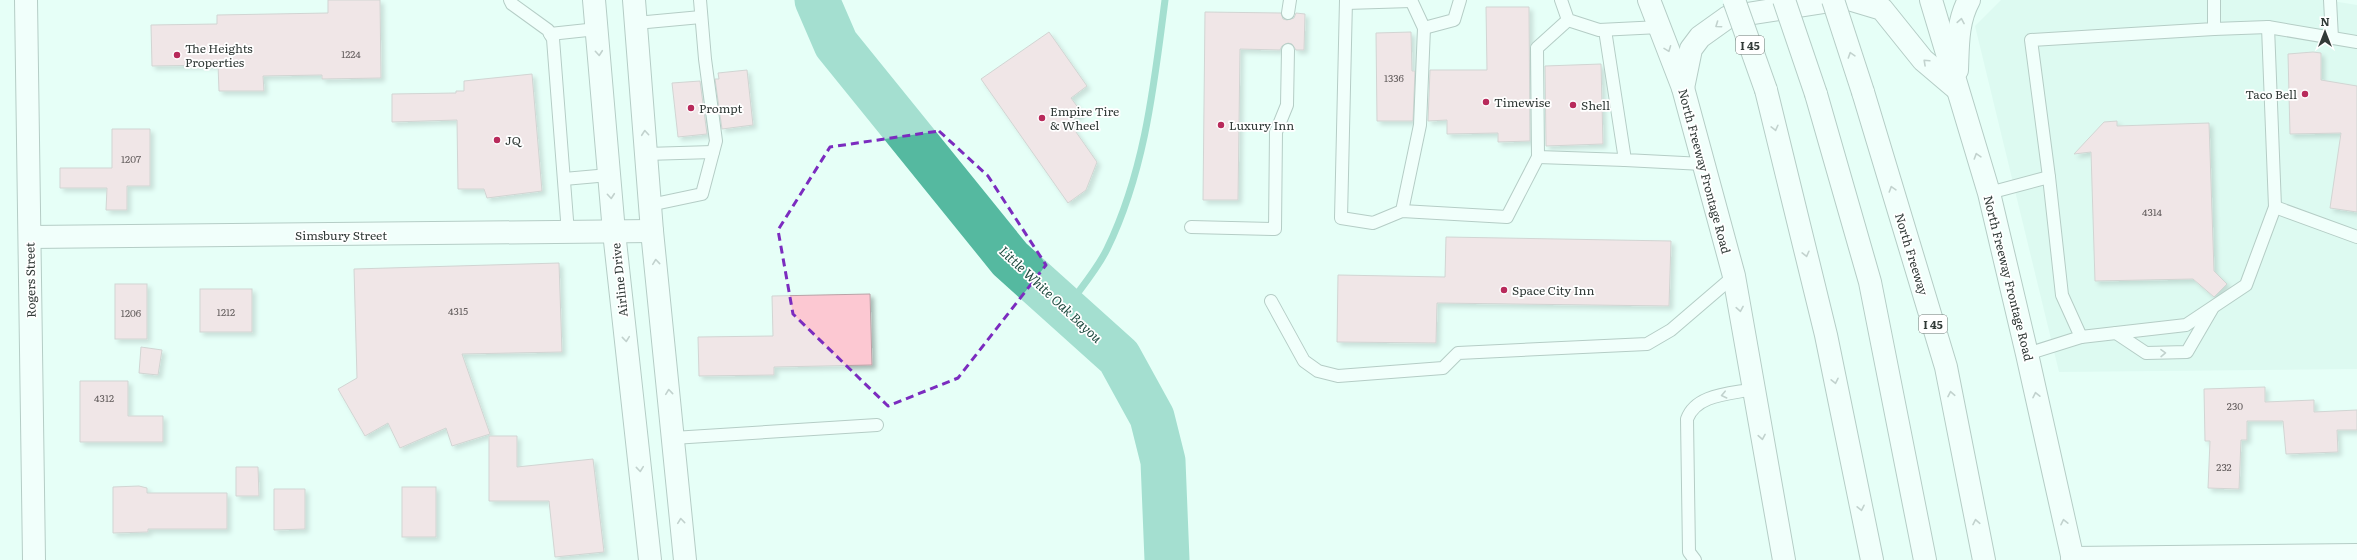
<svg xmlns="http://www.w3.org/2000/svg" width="2357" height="560" font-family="Literata,serif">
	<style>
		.built { fill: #d3f4e9 }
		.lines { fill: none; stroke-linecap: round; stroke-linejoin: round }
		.stream { stroke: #55b9a0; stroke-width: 7 }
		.river { stroke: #55b9a0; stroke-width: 45 }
		.building { fill: #fcc8d2; stroke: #b9a2a6; filter: url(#shadow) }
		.lane-casing { stroke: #7a9089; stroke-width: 14 }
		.street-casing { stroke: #7a9089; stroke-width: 24 }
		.secondary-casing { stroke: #7a9089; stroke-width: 24 }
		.highway-casing { stroke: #7a9089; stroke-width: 24 }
		.lane { stroke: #fff; stroke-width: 12 }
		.street { stroke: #fff; stroke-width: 22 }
		.secondary { stroke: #fff; stroke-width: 22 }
		.highway { stroke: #fff; stroke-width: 22 }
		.highway-bridge-casing { stroke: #7a9089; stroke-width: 24; stroke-linecap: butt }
		.highway-bridge { stroke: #fff; stroke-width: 22 }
		.oneway { stroke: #989c9b }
		.marked { fill: none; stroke: #7b2cbf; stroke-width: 3; stroke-dasharray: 8 5; stroke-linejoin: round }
		.poi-dot { fill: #b82a5b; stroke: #fff; stroke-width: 1.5 }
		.labels { text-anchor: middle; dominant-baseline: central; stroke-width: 3.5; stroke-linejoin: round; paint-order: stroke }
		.number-label { font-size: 10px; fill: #645e5e }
		.shield { fill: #fff; stroke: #6f7573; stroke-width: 1 }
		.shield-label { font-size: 11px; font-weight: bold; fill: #313a37 }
		.poi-label { font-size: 12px; fill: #313a37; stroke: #fff; text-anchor: start }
		.street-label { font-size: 12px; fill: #313a37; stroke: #fff }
		.water-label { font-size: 13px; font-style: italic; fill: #214c41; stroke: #fff }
	</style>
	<defs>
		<filter id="shadow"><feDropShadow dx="3.5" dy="3.5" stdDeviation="2" flood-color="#0004"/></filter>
	</defs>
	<rect width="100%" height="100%" fill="#e6fff7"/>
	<polygon class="built" points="2001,0 2326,0 2357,5 2357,369 2059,372 1975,26"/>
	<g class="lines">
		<path class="stream" d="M1066,309C1079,290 1097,270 1107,249C1145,171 1154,85 1165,0"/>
		<polyline class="river" points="817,0 836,44 1010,259 1119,357 1152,417 1163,461 1167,560"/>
	</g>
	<g class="building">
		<polygon points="328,0 380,0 381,78 322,79 322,75 263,76 264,91 219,91 218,65 152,66 151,25 217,24 217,15 328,13"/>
		<polygon points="1486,7 1529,7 1530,141 1498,142 1498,133 1447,134 1447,120 1428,121 1430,70 1487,70"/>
		<polygon points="1205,12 1281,13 1283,19 1287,20 1294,18 1296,13 1305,14 1304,50 1296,50 1292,44 1288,43 1282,46 1280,50 1240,49 1238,200 1203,200"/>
		<polygon points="1049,32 1087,86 1071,98 1082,113 1069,122 1097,162 1086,190 1068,203 981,79"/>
		<polygon points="1411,32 1412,71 1415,71 1413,121 1377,121 1376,33"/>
		<polygon points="2313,52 2321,53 2321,80 2357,86 2357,212 2330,208 2341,133 2290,134 2288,54"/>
		<polygon points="1601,64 1603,144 1546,146 1545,66"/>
		<polygon points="747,70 753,125 722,129 715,79 719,79 718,73"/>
		<polygon points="532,74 542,191 487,198 484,189 458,189 457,120 392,122 392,94 456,93 456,91 464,91 464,81"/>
		<polygon points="700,81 707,134 678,137 672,83"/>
		<polygon points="2117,121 2117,126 2209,123 2214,271 2227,284 2214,297 2193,279 2095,281 2091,152 2074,154 2104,122"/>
		<polygon points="112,129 150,129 150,186 127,186 127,210 106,210 107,188 60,188 60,168 112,168"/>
		<polygon points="1446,237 1671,241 1669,306 1437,303 1436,343 1337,342 1338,275 1445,277"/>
		<polygon points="559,263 562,352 462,354 490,434 452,446 446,428 400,448 388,423 365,436 338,389 357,378 354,269"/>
		<rect x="115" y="284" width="32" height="55"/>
		<rect x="200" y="289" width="52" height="43"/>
		<polygon points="870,294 872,365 774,367 774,375 699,376 698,337 773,336 772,296"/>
		<polygon points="141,347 162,350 158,375 139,373"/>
		<polygon points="80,381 128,381 128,416 163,416 163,442 80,442"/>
		<polygon points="2265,387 2265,402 2314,400 2314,412 2357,410 2357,430 2337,430 2338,452 2286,454 2283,421 2247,421 2247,440 2241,440 2239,489 2208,488 2210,441 2205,441 2204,389"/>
		<polygon points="489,436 517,436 517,467 593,459 604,552 555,557 549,501 489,501"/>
		<polygon points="236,467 258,467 259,496 236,496"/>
		<polygon points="139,486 147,488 147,493 227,493 227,529 148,529 148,532 113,533 113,487"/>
		<rect x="402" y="487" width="34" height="50"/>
		<polygon points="274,489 305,489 305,529 274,530"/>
	</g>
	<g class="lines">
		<defs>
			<g id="lane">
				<polyline points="510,0 512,4 548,30 553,39 568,233"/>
				<polyline points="1346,0 1341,218 1373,223 1402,211 1507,217 1538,157"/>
				<polyline points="1561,0 1568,20 1599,30 1660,27"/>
				<polyline points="2330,0 2332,38"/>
				<polyline points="1346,3 1411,1"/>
				<polyline points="1288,13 1290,0"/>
				<polyline points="1568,20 1537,48 1538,157 1625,160"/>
				<polyline points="636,23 701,17"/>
				<polyline points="1424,28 1454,20 1460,0"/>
				<polyline points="2214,29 2268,27 2357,42"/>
				<polyline points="1605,30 1625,160 1703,164"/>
				<polyline points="550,34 597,29"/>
				<polyline points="646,154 713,152"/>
				<polyline points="2049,177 2031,40 2214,29 2214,0"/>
				<polyline points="564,179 609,175"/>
				<polyline points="1989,193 2049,177 2062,295 2081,337"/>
				<polyline points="650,205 702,194 716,141 705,59 700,0"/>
				<polyline points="2275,207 2357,237"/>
				<polyline points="1402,211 1420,125 1424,28 1411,0"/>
				<polyline points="1191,227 1275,229 1276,132 1287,105 1288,50"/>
				<polyline points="1271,301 1304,361 1318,371 1338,376 1443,368 1458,353 1647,344 1671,330 1734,276"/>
				<polyline points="2116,333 2146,353 2187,352 2212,309"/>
				<polyline points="2027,354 2081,337 2186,325 2246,285 2275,207 2268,27"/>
				<polyline points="673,438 877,425"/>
				<path d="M1695,560L1689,552L1687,419C1696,394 1730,394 1754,389"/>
			</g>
			<g id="street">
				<polyline points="26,0 34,560"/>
				<polyline points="30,237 652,231"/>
				<polyline points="2072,558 2357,555"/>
			</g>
			<g id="secondary">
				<polyline points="594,0 614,232 650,560"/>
				<polyline points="634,0 652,231 685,560"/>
				<polyline points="1649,0 1683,88 1734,276 1784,560"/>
				<polyline points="1852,0 1882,9 1923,60 1956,88"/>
				<polyline points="1931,0 1989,193 2027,354 2073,560"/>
				<path d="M1957,70C1958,46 1957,22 1969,0"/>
				<polyline points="1683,88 1691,49 1700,37 1728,17 1837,0"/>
			</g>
			<g id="highway">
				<polyline points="1766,90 1826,335 1872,560"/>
				<polyline points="1863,92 1946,367 1984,560"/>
				<polyline points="1816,94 1870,282 1925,560"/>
			</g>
		</defs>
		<use href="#lane" class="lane-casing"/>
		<use href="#street" class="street-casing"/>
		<use href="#secondary" class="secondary-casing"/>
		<use href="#highway" class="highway-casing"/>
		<use href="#lane" class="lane"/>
		<use href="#street" class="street"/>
		<use href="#secondary" class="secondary"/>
		<use href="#highway" class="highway"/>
		<defs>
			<g id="highway-bridge">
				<polyline points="1734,0 1766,90"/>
				<polyline points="1784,0 1816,94"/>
				<polyline points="1833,0 1863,92"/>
			</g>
		</defs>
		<use href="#highway-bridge" class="highway-bridge-casing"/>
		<use href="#highway-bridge" class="highway-bridge"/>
	</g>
	<defs><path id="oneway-chevron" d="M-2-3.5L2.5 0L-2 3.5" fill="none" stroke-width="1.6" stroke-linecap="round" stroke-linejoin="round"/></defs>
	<g class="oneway">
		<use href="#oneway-chevron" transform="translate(1961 21) rotate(-80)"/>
		<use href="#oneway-chevron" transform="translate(1718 25) rotate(145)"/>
		<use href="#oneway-chevron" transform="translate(1668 49) rotate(69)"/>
		<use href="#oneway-chevron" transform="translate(599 53) rotate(85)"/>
		<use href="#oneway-chevron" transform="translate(1851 55) rotate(-108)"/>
		<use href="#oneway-chevron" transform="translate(1926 62) rotate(-137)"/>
		<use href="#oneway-chevron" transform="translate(1775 128) rotate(76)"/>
		<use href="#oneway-chevron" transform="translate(645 133) rotate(-95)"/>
		<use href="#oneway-chevron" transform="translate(1977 156) rotate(-107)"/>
		<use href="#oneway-chevron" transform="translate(1892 189) rotate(-107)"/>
		<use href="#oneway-chevron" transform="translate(611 196) rotate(85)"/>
		<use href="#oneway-chevron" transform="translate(1806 254) rotate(76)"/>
		<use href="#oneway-chevron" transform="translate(656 262) rotate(-96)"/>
		<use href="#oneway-chevron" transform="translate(1740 309) rotate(80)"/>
		<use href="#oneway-chevron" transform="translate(626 339) rotate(84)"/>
		<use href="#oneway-chevron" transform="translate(2163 353) rotate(-1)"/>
		<use href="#oneway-chevron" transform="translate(1835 381) rotate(78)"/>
		<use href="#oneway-chevron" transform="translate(669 392) rotate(-96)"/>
		<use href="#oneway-chevron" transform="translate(1951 394) rotate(-101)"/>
		<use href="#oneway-chevron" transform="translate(1724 395) rotate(167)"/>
		<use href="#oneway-chevron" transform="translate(2036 395) rotate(-102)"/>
		<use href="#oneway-chevron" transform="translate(1762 437) rotate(80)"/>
		<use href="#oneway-chevron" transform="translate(640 469) rotate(84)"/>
		<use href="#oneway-chevron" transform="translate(1861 508) rotate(78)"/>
		<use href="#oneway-chevron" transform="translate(681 521) rotate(-96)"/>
		<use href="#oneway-chevron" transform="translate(1976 522) rotate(-101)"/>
		<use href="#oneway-chevron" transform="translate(2064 522) rotate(-102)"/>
	</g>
	<path d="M0 0H2357V560H0ZM939,131L988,176L1046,265L958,378L888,406L793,314L778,230L830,147Z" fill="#e6fff7" fill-opacity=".55" fill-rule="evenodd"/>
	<path class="marked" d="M939,131L988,176L1046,265L958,378L888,406L793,314L778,230L830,147Z"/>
	<g class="poi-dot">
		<circle cx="177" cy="55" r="4"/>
		<circle cx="2305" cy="94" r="4"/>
		<circle cx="1486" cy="102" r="4"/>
		<circle cx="1573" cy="105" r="4"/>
		<circle cx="691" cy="108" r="4"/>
		<circle cx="1042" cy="118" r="4"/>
		<circle cx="1221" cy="125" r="4"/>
		<circle cx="497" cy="140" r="4"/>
		<circle cx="1504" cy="290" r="4"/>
	</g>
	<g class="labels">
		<g class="number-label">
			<text x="351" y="53">1224</text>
			<text x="1394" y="77">1336</text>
			<text x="131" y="158">1207</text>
			<text x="2152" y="211">4314</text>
			<text x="458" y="310">4315</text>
			<text x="226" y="311">1212</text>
			<text x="131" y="312">1206</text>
			<text x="104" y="397">4312</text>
			<text x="2235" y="405">230</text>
			<text x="2224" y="466">232</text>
		</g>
		<g class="shield">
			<rect x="1736" y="36" width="28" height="18" rx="3"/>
			<rect x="1919" y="315" width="28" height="18" rx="3"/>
		</g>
		<g class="shield-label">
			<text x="1750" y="45">I 45</text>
			<text x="1933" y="324">I 45</text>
		</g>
		<g class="poi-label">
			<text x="185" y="48">The Heights<tspan x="185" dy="14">Properties</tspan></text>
			<text x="2297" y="94" text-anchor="end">Taco Bell</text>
			<text x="1494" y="102">Timewise</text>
			<text x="1581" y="105">Shell</text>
			<text x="699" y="108">Prompt</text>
			<text x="1050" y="111">Empire Tire<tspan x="1050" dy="14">&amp; Wheel</tspan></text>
			<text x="1229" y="125">Luxury Inn</text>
			<text x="505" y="140">JQ</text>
			<text x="1512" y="290">Space City Inn</text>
		</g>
		<g class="street-label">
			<text transform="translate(1705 171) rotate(75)">North Freeway Frontage Road</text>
			<text x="341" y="235">Simsbury Street</text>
			<text transform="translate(1912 254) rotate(73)">North Freeway</text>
			<text transform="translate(2009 278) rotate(76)">North Freeway Frontage Road</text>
			<text transform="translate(30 280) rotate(-91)">Rogers Street</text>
			<text transform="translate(619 280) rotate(-96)">Airline Drive</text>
		</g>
		<g class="water-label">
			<text transform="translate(1051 294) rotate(43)">Little White Oak Bayou</text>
		</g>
	</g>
	<g transform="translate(2325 32)" stroke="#ffffff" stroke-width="3" paint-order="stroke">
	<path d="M0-3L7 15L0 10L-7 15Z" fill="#313a37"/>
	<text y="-6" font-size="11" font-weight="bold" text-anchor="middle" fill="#313a37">N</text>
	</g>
</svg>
